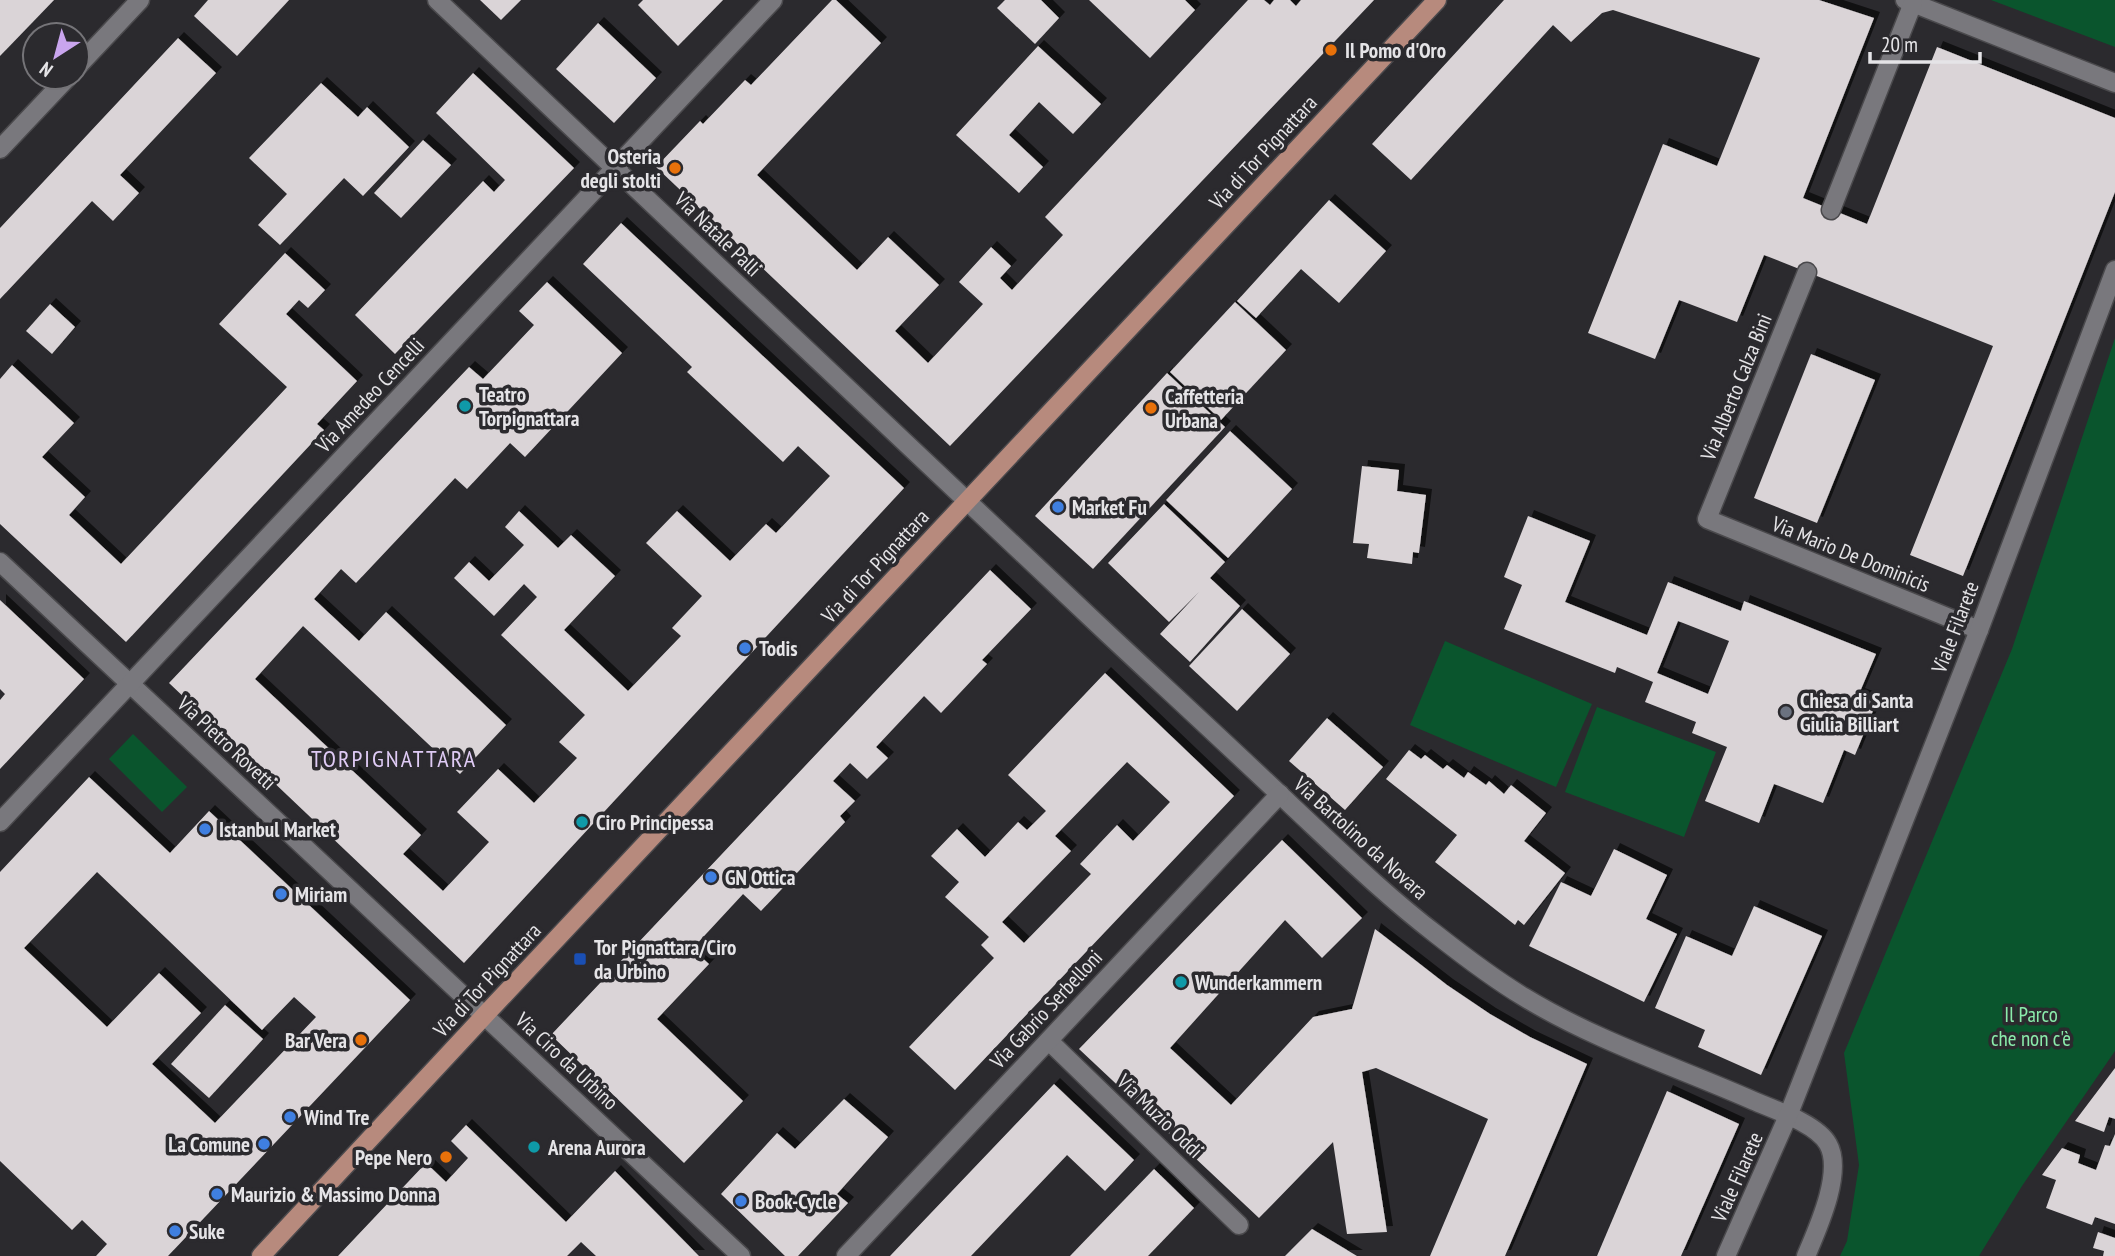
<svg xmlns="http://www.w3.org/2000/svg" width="2115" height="1256" font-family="'PT Sans Narrow',sans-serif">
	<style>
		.green { fill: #0a552d }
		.building { fill: #dad4d7; fill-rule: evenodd; filter: url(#shadow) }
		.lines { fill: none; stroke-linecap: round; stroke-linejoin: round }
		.minor-casing { stroke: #4a494c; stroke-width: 21 }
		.major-casing { stroke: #4a494c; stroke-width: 21 }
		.minor { stroke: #79787d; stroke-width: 18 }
		.major { stroke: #b78a7d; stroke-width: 18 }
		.food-dot { fill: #e8710a; stroke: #2b2a2e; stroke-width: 2.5 }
		.culture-dot { fill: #0f9aa8; stroke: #2b2a2e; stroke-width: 2.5 }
		.shop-dot { fill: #3f7fe0; stroke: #2b2a2e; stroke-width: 2.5 }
		.worship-dot { fill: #6b7280; stroke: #2b2a2e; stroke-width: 2.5 }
		.transit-dot { fill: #1a4fb4; stroke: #2b2a2e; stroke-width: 2.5 }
		.labels { text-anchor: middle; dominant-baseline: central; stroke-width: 7; stroke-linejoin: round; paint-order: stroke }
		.poi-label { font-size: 21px; font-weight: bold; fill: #e5e4e7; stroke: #2b2a2e; text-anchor: start }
		.street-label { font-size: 21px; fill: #e5e4e7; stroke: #2b2a2e }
		.park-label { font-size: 21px; fill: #8aecab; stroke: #2b2a2e }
		.quarter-label { font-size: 24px; letter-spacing: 2px; fill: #dfcbf5; stroke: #2b2a2e }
	</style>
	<defs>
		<filter id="shadow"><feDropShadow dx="6" dy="-6" stdDeviation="0" flood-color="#0009"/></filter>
	</defs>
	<rect width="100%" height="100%" fill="#2b2a2e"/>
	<g class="green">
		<polygon points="1991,0 2115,0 2115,47"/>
		<polygon points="2115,338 2115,1051 2022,1186 1979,1256 1840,1256 1847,1241 1859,1165 1844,1053 2012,649"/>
		<polygon points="1445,641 1592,704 1556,787 1410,725"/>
		<polygon points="1597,707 1716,752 1684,837 1565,792"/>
		<polygon points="133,734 187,787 162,812 109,759"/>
	</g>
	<g class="building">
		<polygon points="0,0 54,0 0,56"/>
		<polygon points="208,0 289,0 237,56 194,16"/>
		<polygon points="480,0 521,0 501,20"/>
		<polygon points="643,0 723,0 678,46 638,5"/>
		<polygon points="832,0 836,0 881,43 757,175 857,270 888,237 939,285 895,331 928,363 983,304 959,282 991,247 1011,266 1000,278 1012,290 1063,235 1045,217 1248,0 1264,0 1270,5 1274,0 1290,0 1296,6 1301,0 1374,0 950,446 656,167 700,121 703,124 745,80 751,85"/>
		<polygon points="1005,0 1041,0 1059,18 1035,44 997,8"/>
		<polygon points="1089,0 1185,0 1195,10 1150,58"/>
		<polygon points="1504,0 1819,0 1874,18 1803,198 1867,224 1937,47 2115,118 2115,192 1963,576 1910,555 1993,346 1764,255 1737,322 1679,300 1655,359 1588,333 1663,144 1717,166 1760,58 1613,10 1602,13 1571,42 1553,25 1411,180 1372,144"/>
		<polygon points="598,23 656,78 614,123 556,69"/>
		<polygon points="178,38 216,73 120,175 139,193 113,221 92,201 0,299 0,228"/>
		<polygon points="1038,46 1101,104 1073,134 1039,102 1009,135 1043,167 1019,193 956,135"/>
		<polygon points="473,73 574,168 395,354 355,315 483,181 494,192 505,180 436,113"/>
		<polygon points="321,83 358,117 367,107 409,147 363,196 344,178 280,245 258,225 287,194 249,158"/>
		<polygon points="423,140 451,165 401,218 374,193"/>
		<polygon points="1329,200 1386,251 1339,303 1301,269 1256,318 1237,301"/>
		<polygon points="621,223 904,488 464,963 169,683 469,367 483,379 534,325 519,311 547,282 622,353 525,457 510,443 467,489 455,478 356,583 341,569 314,599 359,641 386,612 506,725 460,774 303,626 255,679 421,835 403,854 443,891 489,842 457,812 498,769 534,803 577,758 559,742 585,715 501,635 537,597 524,584 494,616 454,578 469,562 489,581 524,545 505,527 519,511 558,548 571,535 615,576 564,630 628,691 681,636 672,628 702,596 646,543 677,511 730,561 766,524 776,533 830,476 798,446 783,462 687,372 692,367 583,264"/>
		<polygon points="285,253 325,290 308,308 299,300 286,314 357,381 317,424 324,430 126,642 0,524 0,379 12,365 74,423 42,457 85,497 69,515 121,564 287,387 219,324"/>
		<polygon points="1235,302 1286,350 1221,420 1170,372"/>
		<polygon points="50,304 75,327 52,354 26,331"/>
		<polygon points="1811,354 1875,380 1817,523 1754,498"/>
		<polygon points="1167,373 1225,427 1093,569 1035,516"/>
		<polygon points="1230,431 1292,489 1228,558 1166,500"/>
		<polygon points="1362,466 1399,470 1397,491 1426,495 1419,553 1413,552 1412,564 1367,558 1369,544 1353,543"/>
		<polygon points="1164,504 1225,562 1210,578 1240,606 1190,662 1160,634 1199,592 1169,622 1108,563"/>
		<path d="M1528,516L1590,541L1565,602L1647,635L1668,582L1741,611L1744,601L1876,654L1859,694L1877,701L1855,755L1844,750L1823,803L1774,784L1759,823L1705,801L1727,747L1692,733L1696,722L1645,702L1653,682L1617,667L1615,673L1504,629L1522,585L1504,577ZM1678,621L1729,641L1708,694L1657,673Z"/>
		<polygon points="990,570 1031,609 982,660 987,664 941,713 924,696 876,747 888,758 867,779 850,763 833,781 855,801 840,816 845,822 761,911 743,894 692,949 709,964 657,1019 743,1101 684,1163 551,1035"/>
		<polygon points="0,600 84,679 0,769 0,700 5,694 0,689"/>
		<polygon points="1242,609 1290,654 1237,711 1189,666"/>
		<path d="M1105,673L1234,796L955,1090L909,1047L994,958L981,945L989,937L945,897L959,882L931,856L957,829L985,857L1018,822L1027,830L1046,811L1008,775ZM1127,762L1170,802L1133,841L1117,825L1080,864L1091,874L1024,943L1002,922L1071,851L1055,836Z"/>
		<polygon points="1327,718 1383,767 1345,810 1289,761"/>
		<polygon points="1409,750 1421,759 1425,755 1443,769 1447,765 1464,778 1468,772 1486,785 1489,781 1504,794 1511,785 1546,813 1524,841 1565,873 1524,925 1518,920 1515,925 1435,862 1457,835 1386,779"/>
		<path d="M89,777L170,853L209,811L410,1000L168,1256H96L107,1244L82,1220L72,1230L0,1161V872ZM97,872L262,1030L294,997L316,1017L215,1123L152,1064L201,1013L159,973L107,1027L24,948Z"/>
		<polygon points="1282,840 1362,918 1322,958 1285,920 1170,1048 1231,1105 1313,1017 1352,1009 1375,929 1447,985 1490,1014 1530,1037 1587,1064 1505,1256 1430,1256 1488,1119 1376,1068 1362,1072 1387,1232 1347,1234 1333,1142 1259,1218 1079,1049"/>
		<polygon points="1614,849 1667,875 1646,919 1677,934 1644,1002 1529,946 1561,882 1591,896"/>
		<polygon points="1754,906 1822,936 1761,1075 1698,1047 1705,1030 1655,1008 1686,936 1732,956"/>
		<polygon points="225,1005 263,1039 209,1098 171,1064"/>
		<polygon points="2115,1068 2115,1119 2109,1117 2104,1132 2075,1121"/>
		<polygon points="1054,1084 1134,1160 1105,1191 1067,1155 971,1256 890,1256"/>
		<polygon points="1667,1091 1739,1124 1681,1256 1597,1256"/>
		<polygon points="844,1099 888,1137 837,1194 848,1203 798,1256 785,1256 721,1194 777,1133 795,1149"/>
		<polygon points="466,1125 566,1222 615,1171 699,1256 596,1256 581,1242 567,1256 338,1256 426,1163 446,1182 468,1158 451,1141"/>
		<polygon points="2115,1134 2115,1224 2095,1217 2092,1225 2046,1208 2056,1180 2042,1175 2062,1148 2080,1155 2078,1163 2096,1170 2105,1145 2110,1146"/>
		<polygon points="1154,1169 1194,1208 1148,1256 1070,1256"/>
		<polygon points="1312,1229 1357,1256 1285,1256"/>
		<polygon points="2098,1232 2115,1238 2115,1256 2103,1256 2104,1251 2093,1248"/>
	</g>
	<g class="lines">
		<defs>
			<g id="minor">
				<path d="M437,0C661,211 883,424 1108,634C1169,691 1231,748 1292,806C1339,850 1386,896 1437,935C1465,957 1494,979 1524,997C1596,1041 1677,1067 1754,1101C1775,1110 1817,1124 1828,1144C1844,1172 1817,1230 1806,1256"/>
				<polyline points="1905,0 2115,83"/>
				<polyline points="77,67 140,0"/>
				<polyline points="0,149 68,77"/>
				<polyline points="1831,210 1913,3"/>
				<polyline points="1807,272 1707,519 1979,630"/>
				<polyline points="0,562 741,1256"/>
				<polyline points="0,822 773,0"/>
				<polyline points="1049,1041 1239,1225"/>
				<polyline points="846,1256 1280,794"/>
				<polyline points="1726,1256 1788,1116 1979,630 2115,270"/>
			</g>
			<polyline id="major" points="261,1256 485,1015 1437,0"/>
		</defs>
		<use href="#minor" class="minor-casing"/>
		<use href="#major" class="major-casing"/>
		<use href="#minor" class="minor"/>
		<use href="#major" class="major"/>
	</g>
	<g class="food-dot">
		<circle cx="1331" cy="50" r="7"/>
		<circle cx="675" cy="168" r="7"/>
		<circle cx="1151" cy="408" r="7"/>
		<circle cx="361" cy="1040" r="7"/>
		<circle cx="446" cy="1157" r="7"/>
	</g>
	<g class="culture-dot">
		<circle cx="465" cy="406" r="7"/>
		<circle cx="582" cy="822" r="7"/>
		<circle cx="1181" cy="982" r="7"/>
		<circle cx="534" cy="1147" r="7"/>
	</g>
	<g class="shop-dot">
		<circle cx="1058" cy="507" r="7"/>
		<circle cx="745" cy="648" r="7"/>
		<circle cx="205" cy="829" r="7"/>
		<circle cx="711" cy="877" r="7"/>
		<circle cx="281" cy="894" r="7"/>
		<circle cx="290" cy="1117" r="7"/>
		<circle cx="264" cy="1144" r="7"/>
		<circle cx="217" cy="1194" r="7"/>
		<circle cx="741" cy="1201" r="7"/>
		<circle cx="175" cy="1231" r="7"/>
	</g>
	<circle class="worship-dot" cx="1786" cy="712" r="7"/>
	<rect class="transit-dot" x="573" y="952" width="14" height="14" rx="3.5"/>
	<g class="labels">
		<g class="poi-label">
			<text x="1345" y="50">Il Pomo d'Oro</text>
			<text x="661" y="156" text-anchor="end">Osteria<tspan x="661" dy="24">degli stolti</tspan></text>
			<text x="479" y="394">Teatro<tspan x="479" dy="24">Torpignattara</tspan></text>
			<text x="1165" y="396">Caffetteria<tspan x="1165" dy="24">Urbana</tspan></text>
			<text x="1072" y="507">Market Fu</text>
			<text x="759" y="648">Todis</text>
			<text x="1800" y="700">Chiesa di Santa<tspan x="1800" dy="24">Giulia Billiart</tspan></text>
			<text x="596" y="822">Ciro Principessa</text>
			<text x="219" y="829">Istanbul Market</text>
			<text x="725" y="877">GN Ottica</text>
			<text x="295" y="894">Miriam</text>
			<text x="594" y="947">Tor Pignattara/Ciro<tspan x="594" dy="24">da Urbino</tspan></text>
			<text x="1195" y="982">Wunderkammern</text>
			<text x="347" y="1040" text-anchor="end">Bar Vera</text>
			<text x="304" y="1117">Wind Tre</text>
			<text x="250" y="1144" text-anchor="end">La Comune</text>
			<text x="548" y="1147">Arena Aurora</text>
			<text x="432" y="1157" text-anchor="end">Pepe Nero</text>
			<text x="231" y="1194">Maurizio &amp; Massimo Donna</text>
			<text x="755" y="1201">Book-Cycle</text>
			<text x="189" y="1231">Suke</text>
		</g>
		<g class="street-label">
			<text transform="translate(1263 152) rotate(-47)">Via di Tor Pignattara</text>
			<text transform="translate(718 234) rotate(44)">Via Natale Palli</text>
			<text transform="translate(1736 387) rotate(-68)">Via Alberto Calza Bini</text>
			<text transform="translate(370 395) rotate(-47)">Via Amedeo Cencelli</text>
			<text transform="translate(1851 554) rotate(22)">Via Mario De Dominicis</text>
			<text transform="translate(875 566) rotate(-47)">Via di Tor Pignattara</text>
			<text transform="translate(1955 627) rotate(-69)">Viale Filarete</text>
			<text transform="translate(227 743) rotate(43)">Via Pietro Rovetti</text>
			<text transform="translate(1361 838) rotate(42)">Via Bartolino da Novara</text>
			<text transform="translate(487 980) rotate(-47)">Via di Tor Pignattara</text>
			<text transform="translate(1046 1009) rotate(-47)">Via Gabrio Serbelloni</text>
			<text transform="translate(567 1061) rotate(43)">Via Ciro da Urbino</text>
			<text transform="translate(1160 1116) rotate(44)">Via Muzio Oddi</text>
			<text transform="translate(1737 1177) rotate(-66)">Viale Filarete</text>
		</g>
		<g class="park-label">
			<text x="2031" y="1014">Il Parco<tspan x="2031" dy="24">che non c'è</tspan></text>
		</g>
		<g class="quarter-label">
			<text x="394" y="758">TORPIGNATTARA</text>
		</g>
	</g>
	<g transform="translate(56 56) rotate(216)"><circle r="33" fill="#2b2a2e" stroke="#757478" stroke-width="2"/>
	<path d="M0-5L12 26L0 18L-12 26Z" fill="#c9a5ee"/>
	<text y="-10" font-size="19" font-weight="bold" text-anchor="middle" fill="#e5e4e7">N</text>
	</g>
	<path d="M1870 52v10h110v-10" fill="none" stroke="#e5e4e7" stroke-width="3.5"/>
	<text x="1881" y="52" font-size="21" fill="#e5e4e7" stroke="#2b2a2e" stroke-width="5" paint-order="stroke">20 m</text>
</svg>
